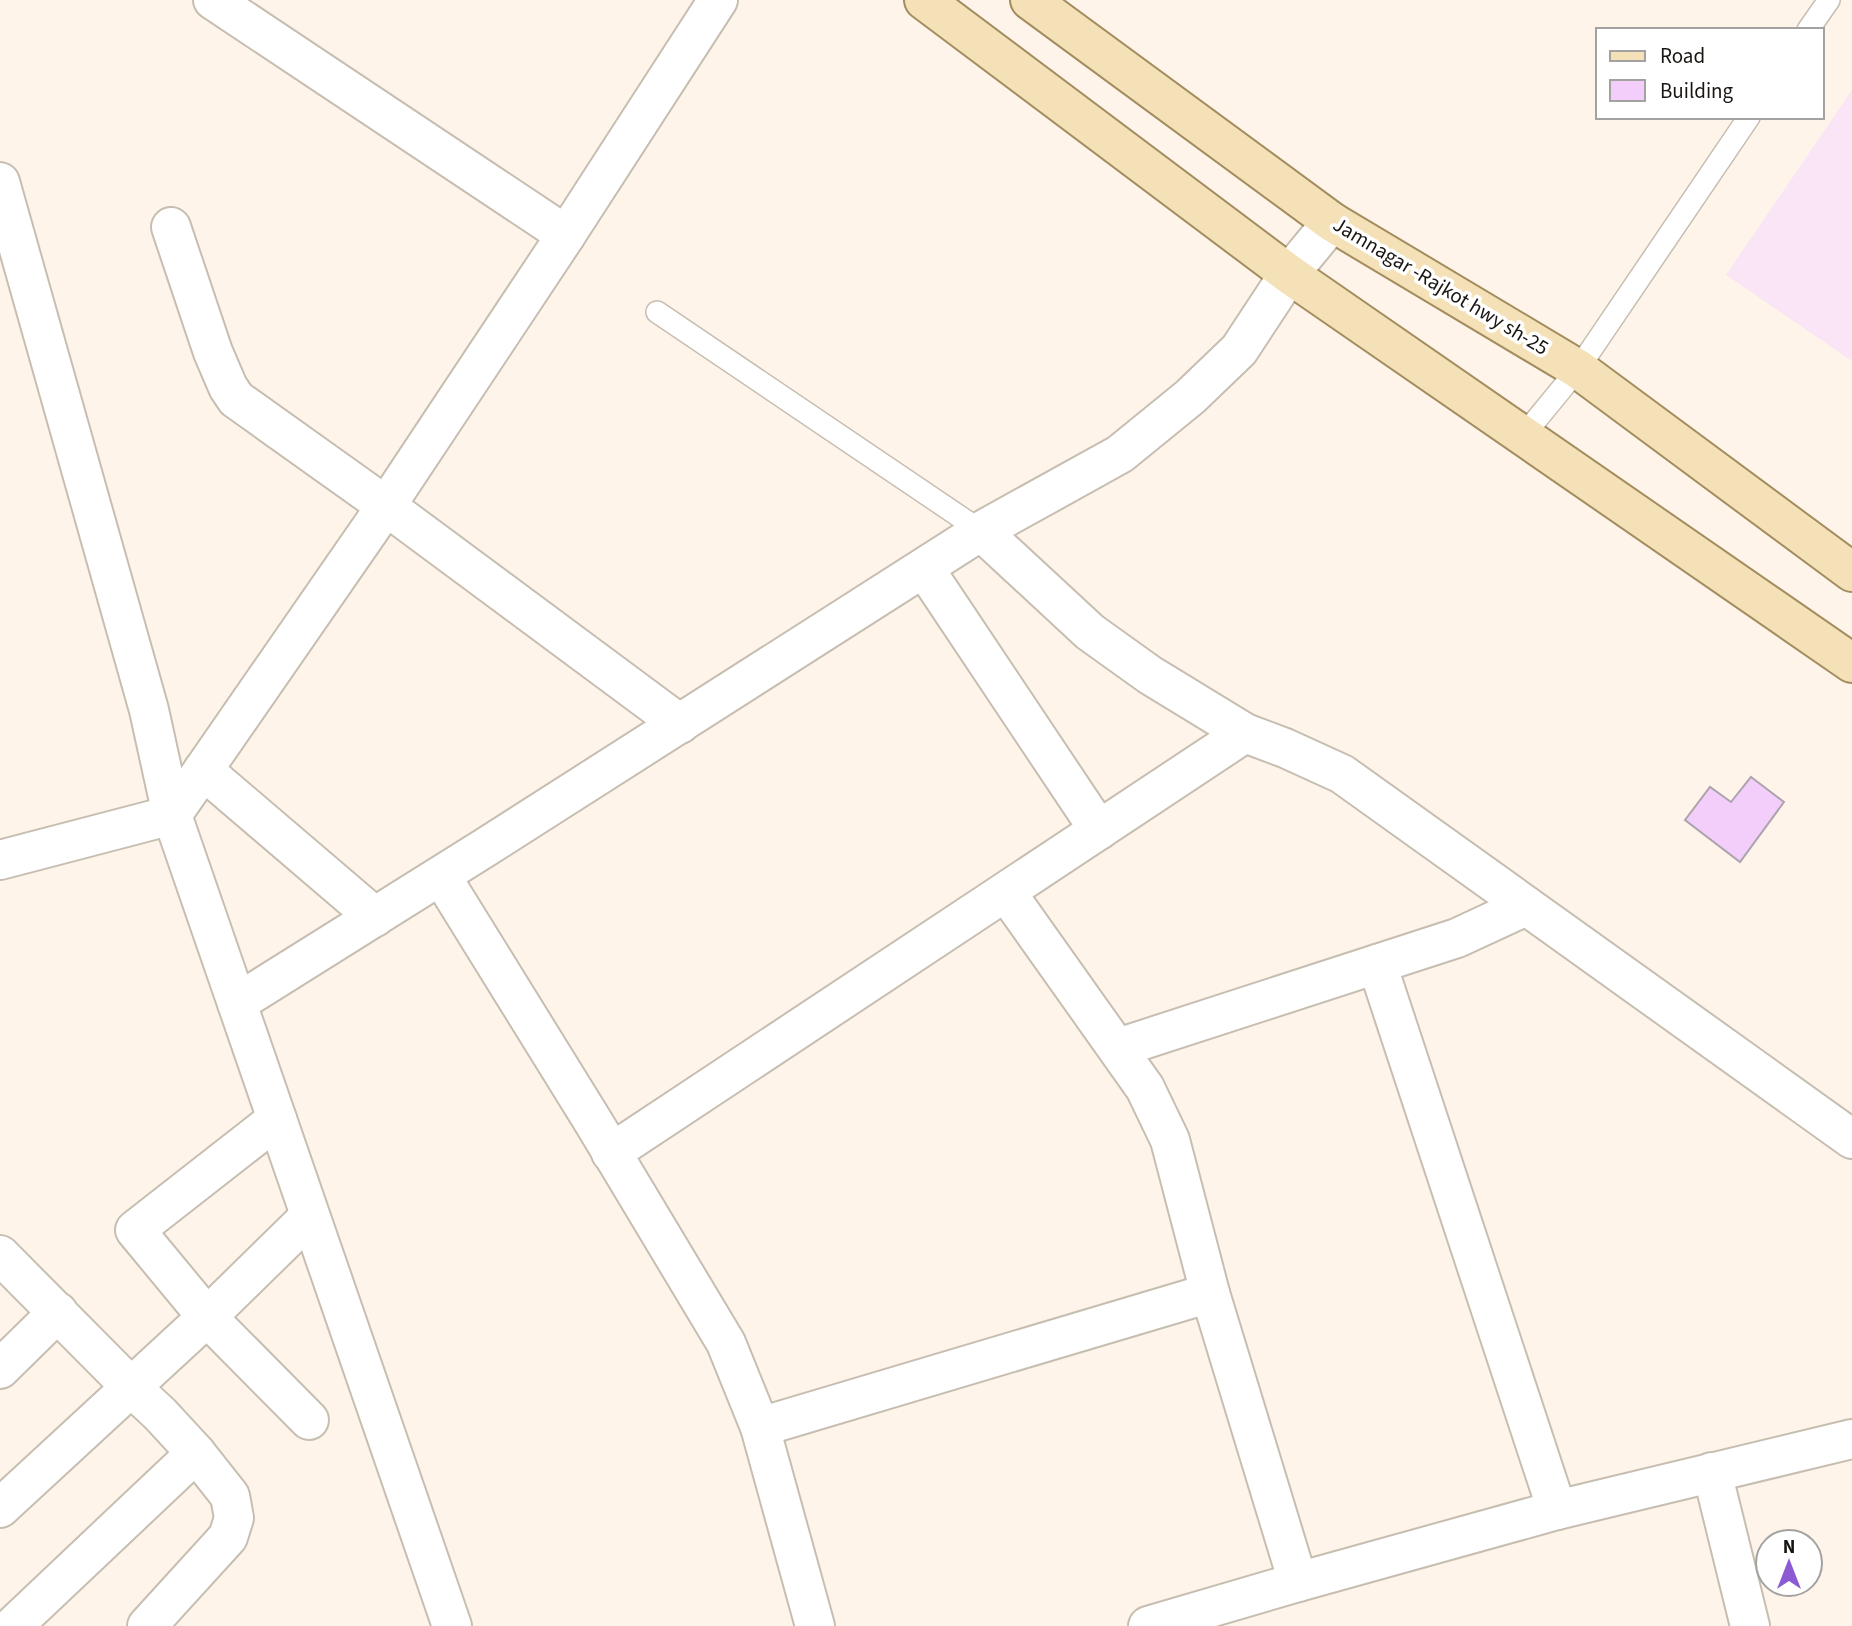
<svg xmlns="http://www.w3.org/2000/svg" width="1852" height="1626" font-family="'Source Sans 3',sans-serif">
	<style>
		.industrial { fill: #f9e5f5 }
		.building { fill: #f4cefb; stroke: #aca3ae; stroke-width: 2 }
		.lines { fill: none; stroke-linecap: round; stroke-linejoin: round }
		.lane-casing { stroke: #c7beb2; stroke-width: 24 }
		.street-casing { stroke: #c7beb2; stroke-width: 42 }
		.primary-casing { stroke: #a38d5f; stroke-width: 42 }
		.lane { stroke: #fff; stroke-width: 21 }
		.street { stroke: #fff; stroke-width: 38 }
		.primary { stroke: #f5e1b8; stroke-width: 38 }
		.labels { text-anchor: middle; dominant-baseline: central; stroke-width: 7; stroke-linejoin: round; paint-order: stroke }
		.street-label { font-size: 21px; fill: #191612; stroke: #fff }
	</style>
	<rect width="100%" height="100%" fill="#fef4e9"/>
	<polygon class="industrial" points="1852,90 1852,361 1726,275"/>
	<polygon class="building" points="1751,777 1784,802 1740,862 1685,820 1710,787 1731,802"/>
	<g class="lines">
		<defs>
			<g id="lane">
				<polyline points="1808,30 1829,0"/>
				<polyline points="657,312 981,531"/>
				<polyline points="1523,436 1578,369 1749,117"/>
			</g>
			<g id="street">
				<polyline points="213,0 566,235"/>
				<polyline points="0,182 149,710 172,815 452,1626"/>
				<polyline points="171,227 213,352 228,387 236,399 386,506 680,724"/>
				<polyline points="981,531 1090,632 1150,675 1245,733 1285,748 1342,774 1852,1139"/>
				<polyline points="924,568 1099,830"/>
				<polyline points="203,770 375,917"/>
				<polyline points="0,860 172,815 386,506 566,235 718,0"/>
				<polyline points="441,876 594,1123 726,1343 760,1427 815,1626"/>
				<polyline points="1006,892 1145,1088 1170,1140 1210,1293 1298,1582"/>
				<polyline points="1377,964 1557,1510"/>
				<polyline points="237,1003 486,847 981,531 1120,454 1190,397 1239,350 1289,274 1332,222"/>
				<polyline points="1118,1048 1457,938 1526,906"/>
				<polyline points="277,1119 135,1230 207,1317 309,1420"/>
				<polyline points="611,1153 1245,733"/>
				<polyline points="0,1255 131,1387 160,1414 196,1453 230,1496 234,1518 228,1537 147,1626"/>
				<polyline points="0,1369 58,1312"/>
				<polyline points="760,1427 1210,1293"/>
				<polyline points="1712,1472 1750,1626"/>
				<polyline points="0,1508 207,1317 310,1216"/>
				<polyline points="13,1626 196,1453"/>
				<polyline points="1148,1626 1298,1582 1557,1510 1852,1439"/>
			</g>
			<g id="primary">
				<polyline points="924,0 1289,274 1852,663"/>
				<polyline points="1030,0 1332,222 1578,369 1852,572"/>
			</g>
		</defs>
		<use href="#lane" class="lane-casing"/>
		<use href="#street" class="street-casing"/>
		<use href="#primary" class="primary-casing"/>
		<use href="#lane" class="lane"/>
		<use href="#street" class="street"/>
		<use href="#primary" class="primary"/>
	</g>
	<g class="labels">
		<g class="street-label">
			<text transform="translate(1441 286) rotate(31)">Jamnagar -Rajkot hwy sh-25</text>
		</g>
	</g>
	<rect x="1596" y="28" width="228" height="91" fill="#ffffff" stroke="#a3a2a0" stroke-width="2"/>
	<rect x="1610" y="51" width="35" height="10" fill="#f5e1b8" stroke="#a3a2a0" stroke-width="2"/>
	<text x="1660" y="63" font-size="21" fill="#191612">Road</text>
	<rect x="1610" y="80" width="35" height="21" fill="#f4cefb" stroke="#a3a2a0" stroke-width="2"/>
	<text x="1660" y="98" font-size="21" fill="#191612">Building</text>
	<g transform="translate(1789 1563)"><circle r="33" fill="#ffffff" stroke="#a3a2a0" stroke-width="2"/>
	<path d="M0-5L12 26L0 18L-12 26Z" fill="#8c5bd4"/>
	<text y="-10" font-size="19" font-weight="bold" text-anchor="middle" fill="#191612">N</text>
	</g>
</svg>
